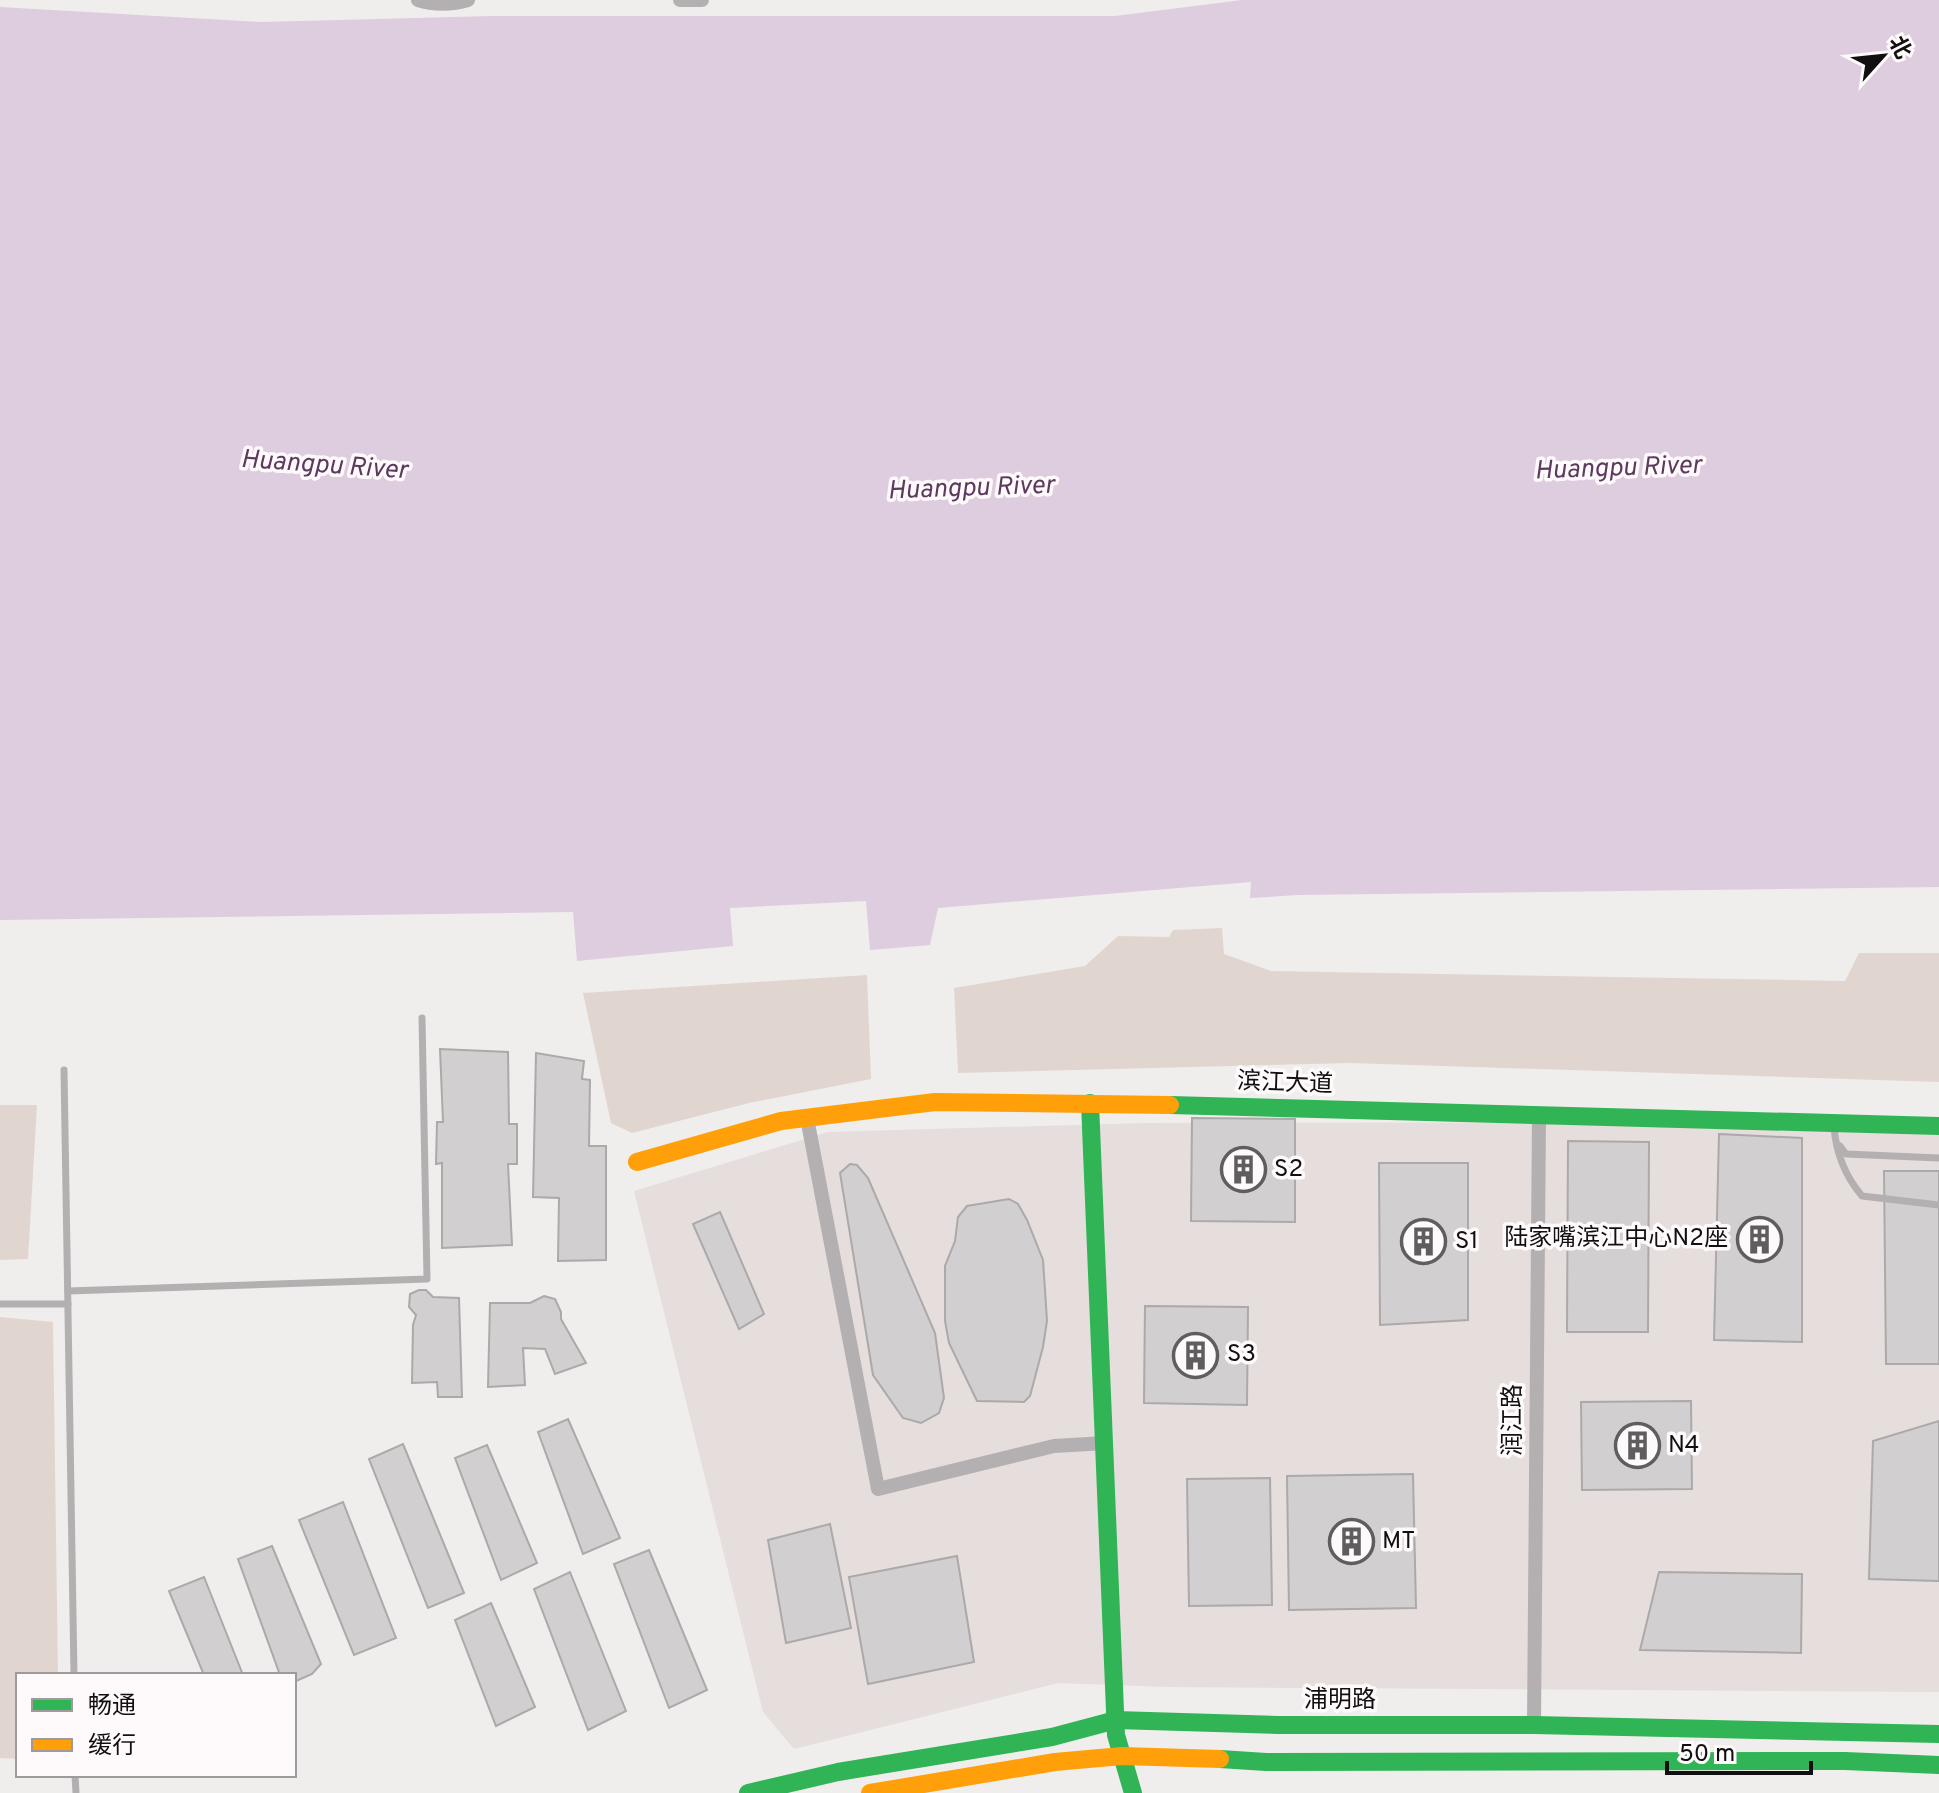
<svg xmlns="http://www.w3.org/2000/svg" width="1939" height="1793" font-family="Overpass,'Noto Sans SC',sans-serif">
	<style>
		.built { fill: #e6dddd }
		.green { fill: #e1d6cf }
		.water { fill: #decdde }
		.building { fill: #d1cfcf; stroke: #aba9a9; stroke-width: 2 }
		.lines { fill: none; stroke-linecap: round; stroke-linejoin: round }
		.lane { stroke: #b4b0b1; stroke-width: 7 }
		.street { stroke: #b4b0b1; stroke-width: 14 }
		.fast { stroke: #30b455; stroke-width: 18 }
		.slow { stroke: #ff9f0a; stroke-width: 18 }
		.labels { text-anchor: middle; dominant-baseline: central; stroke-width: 7; stroke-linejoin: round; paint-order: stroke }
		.street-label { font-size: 24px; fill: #110f0f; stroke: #fef9fa }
		.poi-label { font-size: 24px; fill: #110f0f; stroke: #fef9fa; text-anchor: start }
		.water-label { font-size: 26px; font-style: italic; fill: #5b3a5e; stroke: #fef9fa }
	</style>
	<rect width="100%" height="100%" fill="#f0eded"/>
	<polygon class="built" points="1939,1122 1939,1692 1168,1687 1058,1683 794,1749 763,1712 634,1191 828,1132 1146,1123"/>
	<g class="green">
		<polygon points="1222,928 1224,954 1271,971 1845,981 1859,953 1939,953 1939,1082 1351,1063 958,1073 954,988 1085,966 1118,936 1169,937 1173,930"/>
		<polygon points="867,975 871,1079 749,1103 632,1133 611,1123 583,993"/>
		<polygon points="0,1105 37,1105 28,1259 0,1260"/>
		<polygon points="0,1317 53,1322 58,1675 18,1675 18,1759 0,1758"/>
	</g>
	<polygon class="water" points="1242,0 1939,0 1939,887 1298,895 1250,898 1251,882 938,908 930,945 870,950 866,901 730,908 733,946 577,961 573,912 0,920 0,7 262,22 492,16 1115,16"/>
	<g class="building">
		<polygon points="440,1049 508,1052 509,1124 517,1124 517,1164 508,1164 512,1245 442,1248 442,1163 436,1164 437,1122 443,1122"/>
		<polygon points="536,1053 584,1061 582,1079 590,1080 589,1146 606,1146 606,1260 558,1261 559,1198 533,1197"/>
		<polygon points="1192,1118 1295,1119 1295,1222 1191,1221"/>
		<polygon points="1719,1134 1802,1138 1802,1342 1714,1340"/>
		<polygon points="1568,1141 1649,1142 1648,1332 1567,1332"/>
		<polygon points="1379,1163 1468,1163 1468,1320 1380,1325"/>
		<polygon points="850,1164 857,1165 868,1178 935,1333 944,1398 939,1413 921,1423 903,1418 873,1375 840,1173"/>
		<polygon points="1884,1171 1939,1171 1939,1364 1886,1364"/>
		<polygon points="1009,1199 1018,1204 1027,1220 1043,1260 1047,1321 1043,1347 1030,1396 1024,1402 977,1401 949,1343 945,1321 945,1266 955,1241 958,1217 967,1206"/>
		<polygon points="720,1212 764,1314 739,1329 693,1224"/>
		<polygon points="419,1290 426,1290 433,1297 459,1298 462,1397 438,1397 437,1382 412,1383 413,1325 416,1315 409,1307 410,1294"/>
		<polygon points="544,1296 555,1299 561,1312 561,1319 586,1363 555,1374 545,1349 523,1348 525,1385 488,1387 490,1303 530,1303"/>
		<polygon points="1145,1306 1248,1307 1247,1405 1144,1403"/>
		<polygon points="1691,1401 1692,1489 1582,1490 1581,1402"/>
		<polygon points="568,1419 620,1538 583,1554 538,1432"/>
		<polygon points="1939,1421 1939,1581 1869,1579 1873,1441"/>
		<polygon points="403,1444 464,1593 428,1608 369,1459"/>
		<polygon points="487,1445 537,1563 501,1580 455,1458"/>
		<polygon points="1413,1474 1416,1608 1289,1610 1287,1476"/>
		<polygon points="1270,1478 1272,1605 1189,1606 1187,1479"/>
		<polygon points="343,1502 396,1638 354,1655 299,1520"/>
		<polygon points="830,1524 851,1628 786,1643 768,1540"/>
		<polygon points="272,1546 321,1664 312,1674 294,1682 294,1675 280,1675 238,1559"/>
		<polygon points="649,1550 707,1690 669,1708 614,1564"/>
		<polygon points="957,1556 974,1662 868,1684 849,1577"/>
		<polygon points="570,1572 626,1711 588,1730 534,1589"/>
		<polygon points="1659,1572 1802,1574 1801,1653 1640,1650"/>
		<polygon points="204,1577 243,1675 204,1675 169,1591"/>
		<polygon points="491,1603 535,1707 496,1726 455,1620"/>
	</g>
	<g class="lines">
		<g class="lane">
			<polyline points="64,1070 74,1675"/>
			<path d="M1834,1127C1836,1153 1845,1176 1862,1196L1939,1205"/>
			<polyline points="1840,1146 1846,1154 1939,1158"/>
			<polyline points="68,1291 427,1279 422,1018"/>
			<polyline points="0,1304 68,1304"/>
			<polyline points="75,1775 76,1793"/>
		</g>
		<g class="street">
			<path d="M418,0C433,5 452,5 468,0"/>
			<polyline points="680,0 702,0"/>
			<polyline points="807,1118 878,1489 1054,1446 1105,1443"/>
			<polyline points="1534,1725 1539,1115"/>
		</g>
		<g class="fast">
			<polyline points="1090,1103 1116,1735 1133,1793"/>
			<polyline points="1170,1105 1939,1126"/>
			<polyline points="1220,1759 1266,1762 1845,1761 1939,1765"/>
			<polyline points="748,1793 838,1772 1052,1737 1116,1720 1278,1725 1534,1725 1939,1734"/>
		</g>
		<g class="slow">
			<polyline points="637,1162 781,1121 935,1102 1170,1105"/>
			<polyline points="870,1793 1055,1762 1122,1756 1220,1759"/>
		</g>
	</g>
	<defs>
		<symbol id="building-ring" viewBox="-11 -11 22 22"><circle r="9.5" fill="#fef9fa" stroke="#5f5d5d" stroke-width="1.5"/><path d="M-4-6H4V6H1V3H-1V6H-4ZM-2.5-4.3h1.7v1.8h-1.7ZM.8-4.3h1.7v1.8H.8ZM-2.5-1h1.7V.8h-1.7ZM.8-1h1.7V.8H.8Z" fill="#5f5d5d"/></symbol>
	</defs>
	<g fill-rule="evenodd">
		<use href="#building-ring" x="1218" y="1144" width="51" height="51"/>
		<use href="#building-ring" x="1734" y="1214" width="51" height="51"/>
		<use href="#building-ring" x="1398" y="1216" width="51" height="51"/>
		<use href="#building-ring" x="1170" y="1330" width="51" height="51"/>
		<use href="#building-ring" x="1612" y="1420" width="51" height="51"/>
		<use href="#building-ring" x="1326" y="1516" width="51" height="51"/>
	</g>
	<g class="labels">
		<g class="street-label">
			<text transform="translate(1285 1084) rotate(2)">滨江大道</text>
			<text transform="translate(1514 1420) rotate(-90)">润江路</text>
			<text x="1340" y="1701">浦明路</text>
		</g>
		<g class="poi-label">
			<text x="1274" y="1170">S2</text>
			<text x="1728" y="1239" text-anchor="end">陆家嘴滨江中心N2座</text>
			<text x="1455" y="1242">S1</text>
			<text x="1227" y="1355">S3</text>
			<text x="1668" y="1446">N4</text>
			<text x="1382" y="1542">MT</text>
		</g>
		<g class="water-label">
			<text transform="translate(324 466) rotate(4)">Huangpu River</text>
			<text transform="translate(1618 469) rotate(-2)">Huangpu River</text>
			<text transform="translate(971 489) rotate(-2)">Huangpu River</text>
		</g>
	</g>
	<rect x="16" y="1673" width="280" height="104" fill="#fef9fa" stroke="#9f9b9c" stroke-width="2"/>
	<rect x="32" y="1699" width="40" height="12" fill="#30b455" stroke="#9f9b9c" stroke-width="2"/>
	<text x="88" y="1713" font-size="24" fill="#110f0f">畅通</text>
	<rect x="32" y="1739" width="40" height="12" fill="#ff9f0a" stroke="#9f9b9c" stroke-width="2"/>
	<text x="88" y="1753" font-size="24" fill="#110f0f">缓行</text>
	<g transform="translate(1883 56) rotate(63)" stroke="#fef9fa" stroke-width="6" paint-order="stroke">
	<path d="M0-6L14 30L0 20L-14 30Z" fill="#110f0f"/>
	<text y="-12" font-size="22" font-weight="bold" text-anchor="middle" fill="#110f0f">北</text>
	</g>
	<path d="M1667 1761v12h144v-12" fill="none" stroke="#110f0f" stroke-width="4"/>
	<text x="1679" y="1761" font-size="24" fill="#110f0f" stroke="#fef9fa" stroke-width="6" paint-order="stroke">50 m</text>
</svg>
